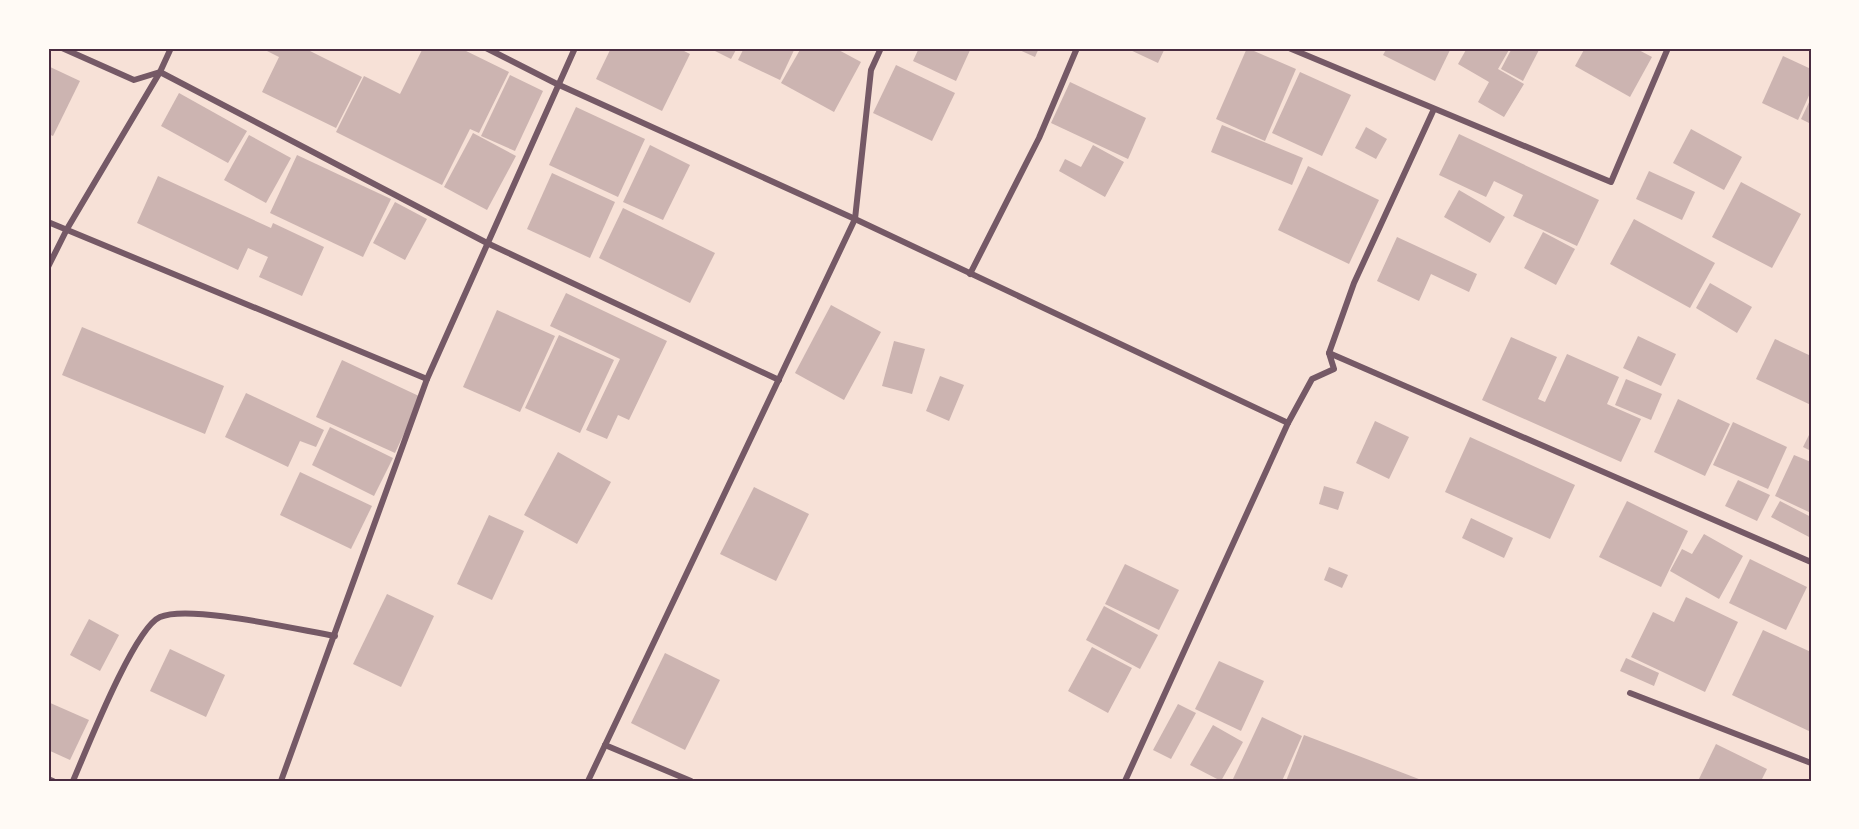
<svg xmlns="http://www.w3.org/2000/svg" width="1859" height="829" font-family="Poppins,sans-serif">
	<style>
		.building { fill: #ccb4b1 }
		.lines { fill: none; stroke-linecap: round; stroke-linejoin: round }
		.minor { stroke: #755966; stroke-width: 6 }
		.neatline { fill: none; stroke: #4a2c40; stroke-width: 2 }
	</style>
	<rect width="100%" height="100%" fill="#f7e1d7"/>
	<g class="building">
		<polygon points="261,48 304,48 362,77 336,128 262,92 279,57"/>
		<polygon points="423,48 460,48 509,72 479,133 470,129 442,185 336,132 364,76 400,94"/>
		<polygon points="611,48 678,48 690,54 662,111 596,79"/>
		<polygon points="709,48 737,48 731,59"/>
		<polygon points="744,48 795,48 780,80 738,60"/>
		<polygon points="801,48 835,48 861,62 834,112 781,83"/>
		<polygon points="919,48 971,48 956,81 913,61"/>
		<polygon points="1015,48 1039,48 1035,57"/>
		<polygon points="1126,48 1165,48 1158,63"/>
		<polygon points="1247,48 1296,69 1265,141 1216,119"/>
		<polygon points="1387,48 1451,48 1435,81 1383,55"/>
		<polygon points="1467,48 1510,48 1498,69 1524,84 1504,117 1478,102 1489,82 1458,64"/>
		<polygon points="1512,48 1540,48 1523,81 1501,69"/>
		<polygon points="1585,48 1635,48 1652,57 1630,97 1575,66"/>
		<polygon points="1783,56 1811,69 1811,91 1798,120 1762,103"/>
		<polygon points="896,65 955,93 932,141 873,113"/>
		<polygon points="48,66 80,81 53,136 48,134"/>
		<polygon points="1300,72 1351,95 1322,156 1272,133"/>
		<polygon points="510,75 543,91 515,151 481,136"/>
		<polygon points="1070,82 1146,118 1128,159 1051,123"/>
		<polygon points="179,93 247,131 228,163 161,126"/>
		<polygon points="1811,98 1811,124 1801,119"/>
		<polygon points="576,107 645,139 618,197 549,165"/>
		<polygon points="1222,125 1303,158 1292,185 1211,152"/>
		<polygon points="1366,127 1387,139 1376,159 1355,148"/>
		<polygon points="1691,129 1742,157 1724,190 1673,163"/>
		<polygon points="473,133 516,156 487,210 444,187"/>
		<polygon points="1459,134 1599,200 1577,246 1513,216 1523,195 1494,181 1486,197 1439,175"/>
		<polygon points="249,135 291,158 266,203 224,180"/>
		<polygon points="650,145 690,165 663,220 623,202"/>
		<polygon points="1093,145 1124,162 1105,197 1059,171 1065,159 1081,167"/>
		<polygon points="297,155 391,199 363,257 270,213"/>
		<polygon points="1308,166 1379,200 1349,264 1278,230"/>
		<polygon points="1649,171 1695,192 1682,220 1636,199"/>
		<polygon points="552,173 615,202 590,258 527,229"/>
		<polygon points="158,176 271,228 273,223 324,247 302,296 259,277 268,257 248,248 238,270 137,223"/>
		<polygon points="1741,182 1801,214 1772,268 1712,237"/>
		<polygon points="1459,190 1505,217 1490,243 1444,217"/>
		<polygon points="395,202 427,219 405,260 373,243"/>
		<polygon points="623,208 715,253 690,303 599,258"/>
		<polygon points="1634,219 1715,263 1690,308 1610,264"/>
		<polygon points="1543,232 1575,249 1556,285 1524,268"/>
		<polygon points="1397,237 1477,274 1469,292 1431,274 1419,301 1377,281"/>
		<polygon points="1710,283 1752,307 1737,333 1696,308"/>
		<polygon points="566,293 667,341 629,420 618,415 607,439 586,430 620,359 550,326"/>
		<polygon points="831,305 881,332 844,400 795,373"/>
		<polygon points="497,310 555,336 520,412 463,387"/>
		<polygon points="82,327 224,386 205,434 62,375"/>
		<polygon points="559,335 614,360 580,433 525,408"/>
		<polygon points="1638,336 1676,354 1661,386 1623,368"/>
		<polygon points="1511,337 1557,357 1538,399 1545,402 1567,354 1619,377 1607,404 1641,419 1621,462 1482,400"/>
		<polygon points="1775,339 1811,356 1811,405 1756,379"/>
		<polygon points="894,341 925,349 912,394 882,386"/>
		<polygon points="342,360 421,397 395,453 316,417"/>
		<polygon points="940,376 964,385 949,421 926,411"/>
		<polygon points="1626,379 1662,394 1651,420 1615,405"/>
		<polygon points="246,393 324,430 316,447 300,441 288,467 225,437"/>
		<polygon points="1678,399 1730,424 1705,476 1654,452"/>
		<polygon points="1375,421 1409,437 1389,479 1356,463"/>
		<polygon points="1733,422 1787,447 1768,489 1713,465"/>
		<polygon points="330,427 393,458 374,496 312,465"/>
		<polygon points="1811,431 1811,451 1803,447"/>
		<polygon points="1470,437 1575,485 1550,539 1445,492"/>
		<polygon points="558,452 611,482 577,544 524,515"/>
		<polygon points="1794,455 1811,462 1811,513 1775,496"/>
		<polygon points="300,472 372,506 351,549 280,515"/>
		<polygon points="1738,480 1770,495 1757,521 1725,506"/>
		<polygon points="1324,486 1344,492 1338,510 1319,504"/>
		<polygon points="754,487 809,514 776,581 720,554"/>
		<polygon points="1627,501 1688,531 1661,587 1599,557"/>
		<polygon points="1780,501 1811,517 1811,538 1771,517"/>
		<polygon points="489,515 524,531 492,600 457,584"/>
		<polygon points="1471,518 1513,538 1504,558 1462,538"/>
		<polygon points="1704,534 1743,556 1719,599 1670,571 1682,549 1692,554"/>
		<polygon points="1750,559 1807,587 1786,630 1729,603"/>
		<polygon points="1125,564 1179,590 1159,630 1105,604"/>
		<polygon points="1329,567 1348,575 1342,588 1324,580"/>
		<polygon points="387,594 434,616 401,687 353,664"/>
		<polygon points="1686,597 1738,622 1705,692 1631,657 1653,612 1674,622"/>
		<polygon points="1104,606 1158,635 1140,669 1086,640"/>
		<polygon points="89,619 119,635 100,671 70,655"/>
		<polygon points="1763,630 1811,652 1811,732 1732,695"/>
		<polygon points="1092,647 1132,668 1108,713 1068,691"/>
		<polygon points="170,649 225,675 206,717 150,691"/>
		<polygon points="665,653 720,680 685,750 631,723"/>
		<polygon points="1626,658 1659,673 1654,686 1620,671"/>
		<polygon points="1219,661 1264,681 1241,731 1195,709"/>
		<polygon points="48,702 89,720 70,760 48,750"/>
		<polygon points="1178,704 1196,713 1171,759 1153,750"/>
		<polygon points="1262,717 1302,736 1282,781 1232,781"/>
		<polygon points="1213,725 1243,742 1221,781 1190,765"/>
		<polygon points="1304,735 1424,781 1286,781"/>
		<polygon points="1716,744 1767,769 1761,781 1698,781"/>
	</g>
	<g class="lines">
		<g class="minor">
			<polyline points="62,48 134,80 160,72 487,243 779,380"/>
			<polyline points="486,48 557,84 855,219 1288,423 1125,781"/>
			<polyline points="1289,48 1611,182 1668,48"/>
			<polyline points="48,222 427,379"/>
			<polyline points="48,267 67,229 160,72 171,48"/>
			<polyline points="970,274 1039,138 1077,48"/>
			<polyline points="1329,353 1354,283 1434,109"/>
			<polyline points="1288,423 1312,379 1334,369 1329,353 1811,562"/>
			<polyline points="1630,693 1811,763"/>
			<polyline points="605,745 691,781"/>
			<polyline points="48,779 53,781"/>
			<path d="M73,781C86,751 134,628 160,617C189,604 299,630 335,636"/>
			<polyline points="281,781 427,379 575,48"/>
			<polyline points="588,781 855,219 871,70 881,48"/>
		</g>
	</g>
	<rect width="1859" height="829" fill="none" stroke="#fffaf5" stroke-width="99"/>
	<rect x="50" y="50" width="1760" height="730" class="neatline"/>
</svg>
